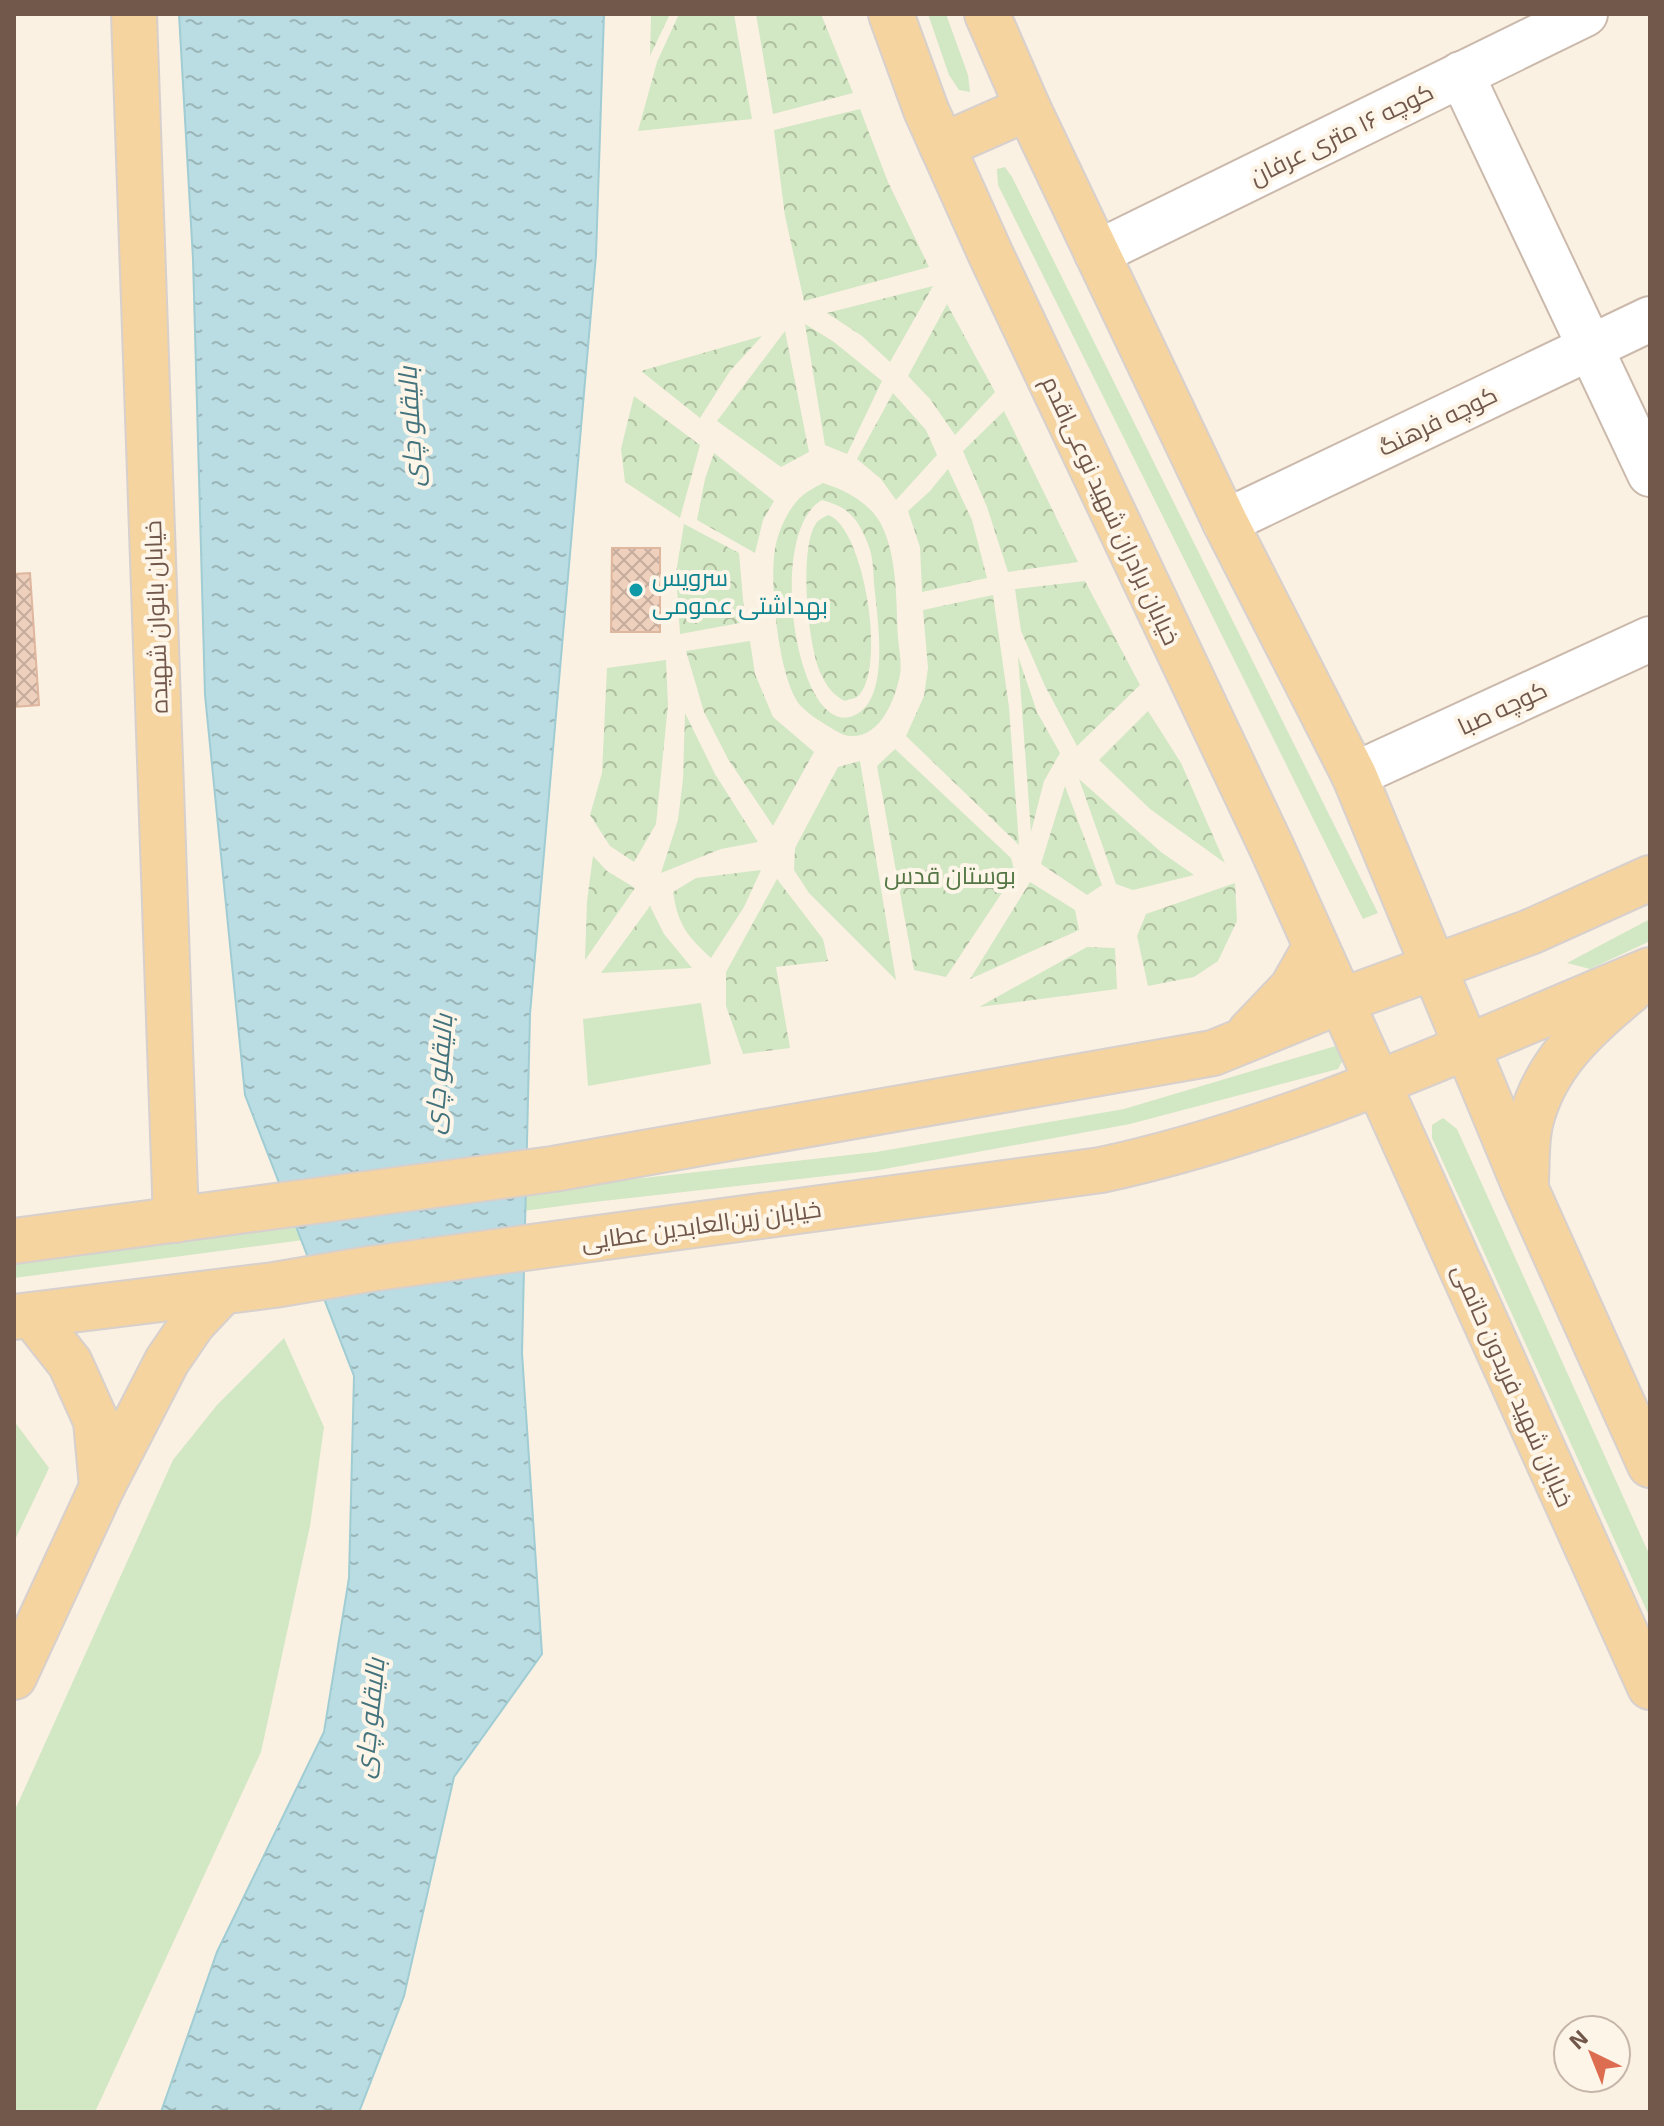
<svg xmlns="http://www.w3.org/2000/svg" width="1664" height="2126" font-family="'Exo 2',Cairo,sans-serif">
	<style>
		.grass { fill: #d2e7c3 }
		.forest { fill: url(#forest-crowns); fill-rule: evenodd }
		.water { fill: url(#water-ripples); stroke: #a0ccd3; stroke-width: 2 }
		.building { fill: url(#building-cross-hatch); stroke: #dfb69e; stroke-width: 2 }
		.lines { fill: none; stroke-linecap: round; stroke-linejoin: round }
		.minor-casing { stroke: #cbb9ab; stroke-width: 48 }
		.major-casing { stroke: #d7d0cd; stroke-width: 48 }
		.minor { stroke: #fff; stroke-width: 44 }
		.major { stroke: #f5d4a0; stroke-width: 44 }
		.culture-dot { fill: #0f9aa8; stroke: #fef5e9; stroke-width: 3 }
		.labels { text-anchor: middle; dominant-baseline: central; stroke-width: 8; stroke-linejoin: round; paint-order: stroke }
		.street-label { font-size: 24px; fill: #71584b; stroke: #fef5e9 }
		.culture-label { font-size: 24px; fill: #0d838f; stroke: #fef5e9; text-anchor: start }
		.park-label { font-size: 24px; fill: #547644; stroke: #fef5e9 }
		.water-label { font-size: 26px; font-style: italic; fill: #43737c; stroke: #fef5e9 }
	</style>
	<defs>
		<pattern id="forest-crowns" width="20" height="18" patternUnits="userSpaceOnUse" patternTransform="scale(2)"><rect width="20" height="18" fill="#d2e7c3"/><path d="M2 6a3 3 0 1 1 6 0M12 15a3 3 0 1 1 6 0" fill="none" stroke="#afbea0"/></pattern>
		<pattern id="water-ripples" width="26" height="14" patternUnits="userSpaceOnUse" patternTransform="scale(2)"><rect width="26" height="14" fill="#b9dde2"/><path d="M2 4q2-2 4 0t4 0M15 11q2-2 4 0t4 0" fill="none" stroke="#9bb6b9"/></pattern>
		<pattern id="building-cross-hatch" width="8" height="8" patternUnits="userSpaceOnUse" patternTransform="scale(2)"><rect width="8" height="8" fill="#eed0bd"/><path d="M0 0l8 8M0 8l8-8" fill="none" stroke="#c5ac9c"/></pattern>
	</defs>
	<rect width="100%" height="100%" fill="#faf1e3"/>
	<g class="grass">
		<polygon points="928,14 946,14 968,75 970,92 959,90 949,75"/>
		<polygon points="1005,167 1012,177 1378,913 1363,919 998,185 997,169"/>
		<polygon points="1650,919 1650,941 1590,969 1567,963"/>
		<polygon points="701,1003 711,1064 588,1086 583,1019"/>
		<polygon points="1339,1045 1347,1052 1338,1069 1130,1124 879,1170 576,1204 14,1278 14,1257 581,1185 876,1152 1124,1109"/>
		<polygon points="1443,1118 1457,1129 1650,1556 1650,1618 1432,1138 1432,1125"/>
		<polygon points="284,1338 324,1427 310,1526 261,1752 95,2112 14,2112 14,1812 173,1460 217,1405"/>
		<polygon points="14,1421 49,1468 14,1542"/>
	</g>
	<g class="forest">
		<polygon points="651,14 670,14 650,56"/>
		<polygon points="679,14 734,14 752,119 638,131 657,62"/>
		<polygon points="756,14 821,14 853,93 773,114"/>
		<polygon points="860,109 888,182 929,267 804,301 785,216 774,130"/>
		<polygon points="933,286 890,362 862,336 827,313"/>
		<polygon points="947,304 995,392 955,435 930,399 908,376"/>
		<polygon points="805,324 834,342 882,381 847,454 825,445"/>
		<polygon points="785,331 809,452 781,467 717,421"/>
		<polygon points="762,336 730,371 700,418 641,371"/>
		<polygon points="893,393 926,430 937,455 896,500 881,479 857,459"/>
		<polygon points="634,396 700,445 680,518 625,482 621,449"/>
		<polygon points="1004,411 1078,562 1008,572 987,507 963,451"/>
		<polygon points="714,453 774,501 763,520 755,553 697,520 705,479"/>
		<polygon points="948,469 972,520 987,578 922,592 920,547 908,511 930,491"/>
		<path d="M823,483C845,490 869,502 881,524C898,558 896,602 898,638C899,650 902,663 900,675C895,699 881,738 850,736C844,736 834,730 828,726C819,721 806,712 799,704C778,676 768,577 776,544C779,529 790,506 802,496C807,491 816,487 823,483ZM822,500C837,504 848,509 857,522C862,530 868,542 870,550C874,563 873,579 875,593C878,623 891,706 850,717C795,731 766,531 822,500Z"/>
		<path d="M828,515C864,526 888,673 857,697C854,699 849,699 845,701C833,695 827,687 821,674C808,648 798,545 817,522C820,519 824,517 828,515Z"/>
		<polygon points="684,524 739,553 745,622 680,634 676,573"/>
		<polygon points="1085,581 1140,685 1077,746 1045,686 1021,631 1015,589"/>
		<polygon points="993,595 1009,707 1019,845 906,736 924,696 928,668 923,610"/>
		<polygon points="750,641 755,674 773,717 814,752 773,826 728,759 704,712 686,651"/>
		<polygon points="1018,656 1037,712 1060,753 1044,781 1031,832"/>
		<polygon points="666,660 668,705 656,824 634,862 610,846 590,815 602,773 607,668"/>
		<polygon points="1148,711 1181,763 1225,863 1150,809 1099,760"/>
		<polygon points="685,713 715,774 758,842 721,849 661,873 678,820 683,779"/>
		<polygon points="895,749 1011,858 1015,873 946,977 914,970 877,766"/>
		<polygon points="860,761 896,980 809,893 794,870 795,848 838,767"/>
		<polygon points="1079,779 1161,852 1194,875 1133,890 1116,884"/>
		<polygon points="1065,786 1102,885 1087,895 1041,864"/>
		<polygon points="593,856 607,871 635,888 585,960 587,901"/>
		<path d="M761,870L744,907L711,958C687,936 678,925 673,892L696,878Z"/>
		<polygon points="777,879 823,939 828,961 776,967 790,1048 743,1054 726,1006 726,972"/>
		<polygon points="1030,882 1075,910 1079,930 970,979"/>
		<polygon points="1235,883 1237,921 1218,961 1194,977 1148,986 1137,936 1146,914"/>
		<polygon points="650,906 664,934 692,968 601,973"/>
		<polygon points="1087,947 1115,948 1117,989 979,1007"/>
	</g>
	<polygon class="water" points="179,14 604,14 596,255 530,1014 522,1353 542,1654 454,1777 404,1996 359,2112 161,2112 217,1952 324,1732 349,1578 354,1376 245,1095 205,695 193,259"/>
	<g class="building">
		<polygon points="612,548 660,548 660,632 611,632"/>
		<polygon points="30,573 39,705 14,707 14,574"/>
	</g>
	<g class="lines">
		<defs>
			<g id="minor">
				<polyline points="1461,74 1650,474"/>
				<polyline points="1097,253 1585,14"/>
				<polyline points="1225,522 1650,319"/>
				<polyline points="1354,775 1650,639"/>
			</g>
			<g id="major">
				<polyline points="134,14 176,1220"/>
				<polyline points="891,14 926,110 991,255 1272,848 1650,1687"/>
				<polyline points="987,14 1028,108 1225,522 1354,775 1525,1187 1650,1465"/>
				<polyline points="942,146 1028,108"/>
				<polyline points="1250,1032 1292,988 1316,946"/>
				<path d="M1526,1181C1527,1163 1526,1142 1530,1124C1544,1065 1585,1028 1630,991"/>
				<polyline points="14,1241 553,1169 1213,1053 1341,1001 1530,932 1650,878"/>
				<polyline points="32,1315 70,1363 96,1421 102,1487"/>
				<path d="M14,1317L274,1285L369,1269L1101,1170C1291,1129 1471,1044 1650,970"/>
				<polyline points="14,1677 102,1487 167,1361 193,1323 222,1292"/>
			</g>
		</defs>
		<use href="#minor" class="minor-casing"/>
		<use href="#major" class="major-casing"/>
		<use href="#minor" class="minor"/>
		<use href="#major" class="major"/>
	</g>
	<circle class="culture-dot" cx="636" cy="590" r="8"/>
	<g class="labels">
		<g class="street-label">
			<text transform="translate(1341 133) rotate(-26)">کوچه ۱۶ متری عرفان</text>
			<text transform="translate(1437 420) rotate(-26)">کوچه فرهنگ</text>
			<text transform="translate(1112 510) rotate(65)">خیابان برادران شهید نوعی‌اقدم</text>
			<text transform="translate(155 617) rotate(-92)">خیابان بانوان شهیده</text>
			<text transform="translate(1502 707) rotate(-25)">کوچه صبا</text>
			<text transform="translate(701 1224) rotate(-8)">خیابان زین‌العابدین عطایی</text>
			<text transform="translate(1514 1385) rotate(66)">خیابان شهید فریدون حاتمی</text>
		</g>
		<g class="culture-label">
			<text x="652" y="576">سرویس<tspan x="652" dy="28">بهداشتی عمومی</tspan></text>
		</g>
		<g class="park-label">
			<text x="950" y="874">بوستان قدس</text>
		</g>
		<g class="water-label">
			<text transform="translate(409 427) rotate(-93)">بالیقلو چای</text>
			<text transform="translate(437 1074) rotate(-85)">بالیقلو چای</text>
			<text transform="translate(368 1718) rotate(-84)">بالیقلو چای</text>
		</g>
	</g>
	<rect width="1664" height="2126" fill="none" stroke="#71584b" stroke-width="32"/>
	<g transform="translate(1592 2054) rotate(317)"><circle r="38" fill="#fef5e9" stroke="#c6b6aa" stroke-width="2"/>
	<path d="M0-6L14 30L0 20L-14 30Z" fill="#dd6d50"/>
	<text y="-12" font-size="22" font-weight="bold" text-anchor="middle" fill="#71584b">N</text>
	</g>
</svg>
